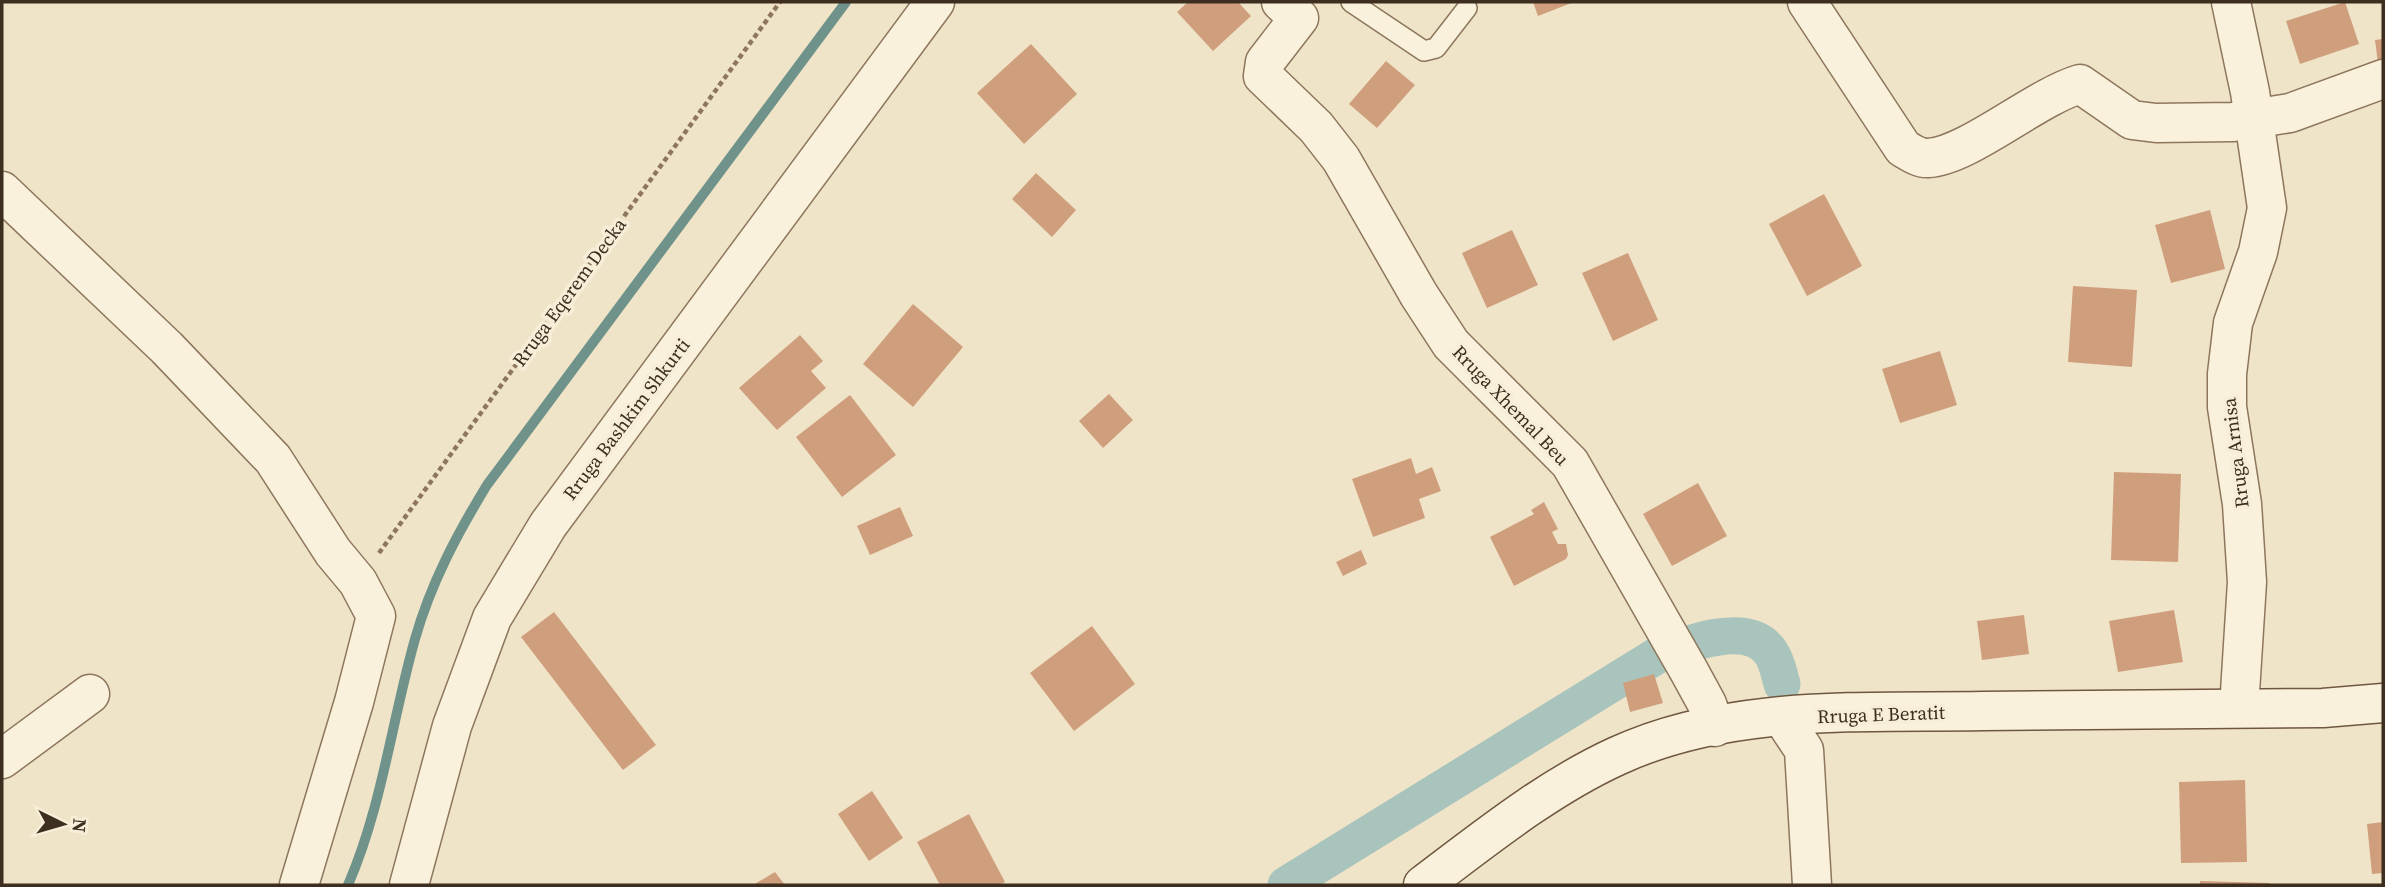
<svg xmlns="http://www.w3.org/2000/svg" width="2385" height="887" font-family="'Source Serif 4',serif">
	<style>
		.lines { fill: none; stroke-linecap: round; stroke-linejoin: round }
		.stream { stroke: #6f938a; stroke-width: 10 }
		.canal { stroke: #a9c4bc; stroke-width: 37 }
		.building { fill: #cf9f7d }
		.service-casing { stroke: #8d765c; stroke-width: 22 }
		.minor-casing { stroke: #8d765c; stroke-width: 41 }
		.secondary-casing { stroke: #6f573f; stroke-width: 41 }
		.path { stroke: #8d765c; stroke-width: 4.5; stroke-dasharray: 5 3.5; stroke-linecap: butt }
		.service { stroke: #faf1dc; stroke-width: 19 }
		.minor { stroke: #faf1dc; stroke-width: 38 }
		.secondary { stroke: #faf1dc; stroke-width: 38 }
		.labels { text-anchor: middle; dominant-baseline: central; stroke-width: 7; stroke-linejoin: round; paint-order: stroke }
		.street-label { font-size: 19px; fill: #3d2e20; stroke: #f7eed8 }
	</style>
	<rect width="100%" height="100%" fill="#f0e4c8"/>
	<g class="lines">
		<path class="stream" d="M348,885C382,807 392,720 415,639C431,583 457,534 487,485L846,2"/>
		<path class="canal" d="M1286,885L1658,655C1686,644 1750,619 1771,653C1777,661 1779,674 1782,684"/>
	</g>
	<g class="building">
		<polygon points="1188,2 1238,2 1251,16 1213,51 1177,12"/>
		<polygon points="1533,2 1574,2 1538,16"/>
		<polygon points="2345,2 2359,44 2300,64 2286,21"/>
		<polygon points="2383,39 2383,62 2378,63 2375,40"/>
		<polygon points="1031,44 1077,94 1024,144 977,93"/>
		<polygon points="1386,61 1415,85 1377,128 1349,104"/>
		<polygon points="1036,173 1076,210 1052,237 1012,199"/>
		<polygon points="1824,194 1862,266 1807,296 1769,224"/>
		<polygon points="2210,210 2225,269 2171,283 2155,225"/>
		<polygon points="1512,230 1538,285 1487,308 1462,253"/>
		<polygon points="1628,253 1658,320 1613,341 1582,273"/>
		<polygon points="2073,286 2137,290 2132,367 2068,362"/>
		<polygon points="913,304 963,347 913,407 863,364"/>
		<polygon points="800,335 823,361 811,371 826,388 777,430 739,388"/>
		<polygon points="1940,351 1957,405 1900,423 1882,369"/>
		<polygon points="1109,394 1133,420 1103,448 1079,421"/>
		<polygon points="850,395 896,455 842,497 796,437"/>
		<polygon points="1411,458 1416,474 1432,467 1441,491 1419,499 1425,518 1373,537 1352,479"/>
		<polygon points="2114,472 2181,474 2178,562 2111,560"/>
		<polygon points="1698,483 1727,536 1672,566 1643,514"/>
		<polygon points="1544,502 1558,529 1552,532 1558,544 1566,544 1568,555 1566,559 1514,586 1490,537 1534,514 1531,510"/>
		<polygon points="900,507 913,536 870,555 857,526"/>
		<polygon points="1361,550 1367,564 1343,576 1336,562"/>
		<polygon points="2174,610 2183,662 2118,672 2109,621"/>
		<polygon points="554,612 656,745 623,770 521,637"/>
		<polygon points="2024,615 2029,654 1982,660 1977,621"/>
		<polygon points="1092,626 1135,684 1074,731 1030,673"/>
		<polygon points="1654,674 1663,703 1630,712 1623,683"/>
		<polygon points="2245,780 2247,862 2181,863 2179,782"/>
		<polygon points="872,791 903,838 869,861 838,814"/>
		<polygon points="969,814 1005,882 999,885 940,885 917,842"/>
		<polygon points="2383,822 2383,873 2372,874 2367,824"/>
		<polygon points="775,872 785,885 753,885"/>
		<polygon points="2200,881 2270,883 2270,885 2200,885"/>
	</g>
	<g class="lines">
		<defs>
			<polyline id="service" points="1351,2 1424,51 1436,48 1467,8"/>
			<g id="minor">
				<polyline points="1281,2 1299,18 1265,62 1263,76 1316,127 1341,159 1419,295 1451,344 1570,463 1689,671 1707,704 1715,727"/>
				<path d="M1807,2L1903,148C1910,152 1920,159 1928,158C1968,156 2034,98 2080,84L2132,120L2156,123L2233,122L2290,113L2383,79"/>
				<polyline points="2231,2 2250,92 2267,208 2258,252 2233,323 2227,374 2227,407 2242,504 2247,582 2239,708"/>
				<polyline points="2,191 167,348 273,459 333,552 358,582 376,616 354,702 299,885"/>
				<polyline points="1782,717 1804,750 1812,885"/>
				<polyline points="2,759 90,694"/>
				<polyline points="409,885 452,726 492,618 548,525 935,2"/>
			</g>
			<path id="secondary" d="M1423,885C1484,839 1547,788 1617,756C1729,704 1863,713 1983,711C2097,710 2210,708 2323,708L2383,703"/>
		</defs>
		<use href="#service" class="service-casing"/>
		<use href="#minor" class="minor-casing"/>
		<use href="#secondary" class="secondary-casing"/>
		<polyline class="path" points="379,553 780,2"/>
		<use href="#service" class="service"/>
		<use href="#minor" class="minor"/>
		<use href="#secondary" class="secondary"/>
	</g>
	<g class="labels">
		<g class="street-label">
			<text transform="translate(569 292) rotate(-54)">Rruga Eqerem Decka</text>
			<text transform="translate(1511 405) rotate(46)">Rruga Xhemal Beu</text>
			<text transform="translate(626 419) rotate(-53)">Rruga Bashkim Shkurti</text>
			<text transform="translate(2235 453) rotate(-97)">Rruga Arnisa</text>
			<text transform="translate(1881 714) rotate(-2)">Rruga E Beratit</text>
		</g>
	</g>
	<rect width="2385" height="887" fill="none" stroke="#3d2e20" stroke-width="7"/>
	<g transform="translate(63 824) rotate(95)" stroke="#f7eed8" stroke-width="5" paint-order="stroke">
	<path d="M0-5L12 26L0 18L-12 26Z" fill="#3d2e20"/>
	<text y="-10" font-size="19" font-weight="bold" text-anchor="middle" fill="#3d2e20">N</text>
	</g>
</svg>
